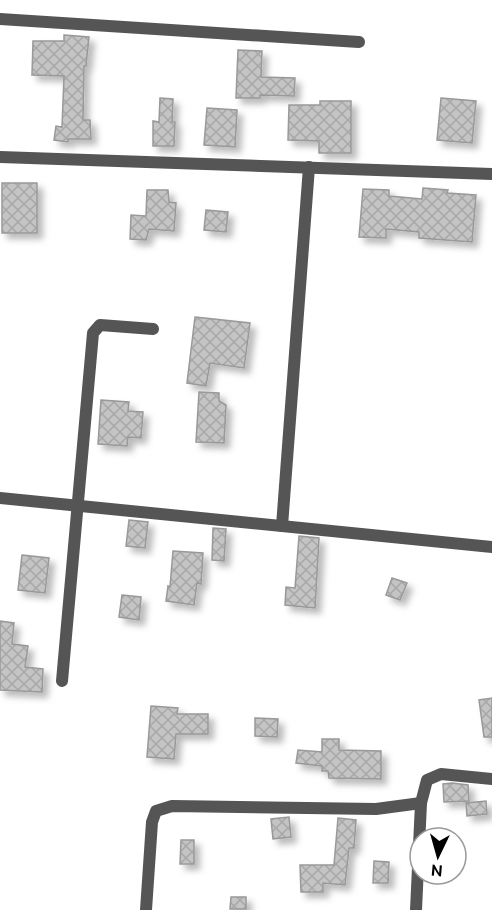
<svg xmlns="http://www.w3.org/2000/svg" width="492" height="910" font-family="Ubuntu,sans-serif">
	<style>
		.building { fill: url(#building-cross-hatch); stroke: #999; stroke-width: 1.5; filter: url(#shadow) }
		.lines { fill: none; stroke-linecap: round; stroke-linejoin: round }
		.minor { stroke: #555; stroke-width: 12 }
		.tertiary { stroke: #555; stroke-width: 12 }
	</style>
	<defs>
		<pattern id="building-cross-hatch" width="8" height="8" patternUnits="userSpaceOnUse" patternTransform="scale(1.5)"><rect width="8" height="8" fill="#c4c4c4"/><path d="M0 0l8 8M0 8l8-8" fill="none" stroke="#a7a7a7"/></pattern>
		<filter id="shadow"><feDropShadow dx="5.5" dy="5.5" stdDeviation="3" flood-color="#0004"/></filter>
	</defs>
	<rect width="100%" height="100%" fill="#fff"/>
	<g class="building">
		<polygon points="64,35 89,37 86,66 84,66 83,120 90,120 91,139 68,139 68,142 54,140 56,126 62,127 64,76 32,75 33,41 64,41"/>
		<polygon points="238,50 262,51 261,77 295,78 294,96 260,95 260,98 236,98"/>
		<polygon points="160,98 173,99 172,122 175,122 174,146 153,146 153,121 159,122"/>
		<polygon points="441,98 476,101 472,143 437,140"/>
		<polygon points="320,101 351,101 351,153 319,153 319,141 288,140 289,105 320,105"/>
		<polygon points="207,108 237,110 235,147 204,145"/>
		<rect x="2" y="183" width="35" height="50"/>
		<polygon points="423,188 448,190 447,193 476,195 472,242 419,238 419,232 386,229 386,238 359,237 363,189 389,190 389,196 422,199"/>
		<polygon points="147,190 168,190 169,202 176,203 174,231 149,229 146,240 130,239 131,215 146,216"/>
		<polygon points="206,210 228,212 226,232 204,230"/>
		<polygon points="195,317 250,323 244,368 210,363 206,386 187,383"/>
		<polygon points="199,392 219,393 219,401 226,405 224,443 196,442"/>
		<polygon points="101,400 129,402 128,411 143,412 141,438 128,437 127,446 98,444"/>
		<polygon points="129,520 148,522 145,548 126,546"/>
		<polygon points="213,528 226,529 224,561 212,560"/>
		<polygon points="299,536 319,538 315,608 285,605 286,587 295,588"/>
		<polygon points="173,551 203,553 201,584 197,583 194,605 166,601 168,586 170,587"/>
		<polygon points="22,555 49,558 45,593 18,590"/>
		<polygon points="392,578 407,583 400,600 386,595"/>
		<polygon points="122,595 141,597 139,620 119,617"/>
		<polygon points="0,621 14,623 12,644 28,646 25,667 43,669 42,692 0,690"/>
		<polygon points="492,698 492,737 484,737 479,700"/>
		<polygon points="151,706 178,708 177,714 208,714 208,734 176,734 174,759 147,757"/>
		<polygon points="255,718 278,719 277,737 255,736"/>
		<polygon points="322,739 339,739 339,750 381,751 381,779 329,778 328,771 322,771 322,766 296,763 298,750 322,752"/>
		<polygon points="452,783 468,785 469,801 444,802 443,784"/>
		<polygon points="486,801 487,814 467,816 466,803"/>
		<polygon points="289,817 291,837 273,839 271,819"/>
		<polygon points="338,818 356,820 354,848 349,848 345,885 323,883 323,892 301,892 300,865 334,865"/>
		<polygon points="181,840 194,840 194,864 180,864"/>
		<polygon points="374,861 389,862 388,883 373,883"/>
		<polygon points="231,897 246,897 246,909 230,909"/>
	</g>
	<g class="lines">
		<g class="minor">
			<polyline points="0,19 359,42"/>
			<polyline points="0,157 492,174"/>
			<polyline points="282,526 309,167"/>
			<polyline points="62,681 93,333 100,325 153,329"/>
			<polyline points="146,910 152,822 156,811 172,806 376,809 421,803"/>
		</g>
		<g class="tertiary">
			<polyline points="0,498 492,547"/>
			<polyline points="416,910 421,803 427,780 441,774 492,779"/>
		</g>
	</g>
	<g transform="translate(438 856) rotate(185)"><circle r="28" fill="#ffffff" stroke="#999999" stroke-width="1.5"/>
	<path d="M0-4.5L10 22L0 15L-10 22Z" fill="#000000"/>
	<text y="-9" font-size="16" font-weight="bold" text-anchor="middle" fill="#000000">N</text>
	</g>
</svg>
